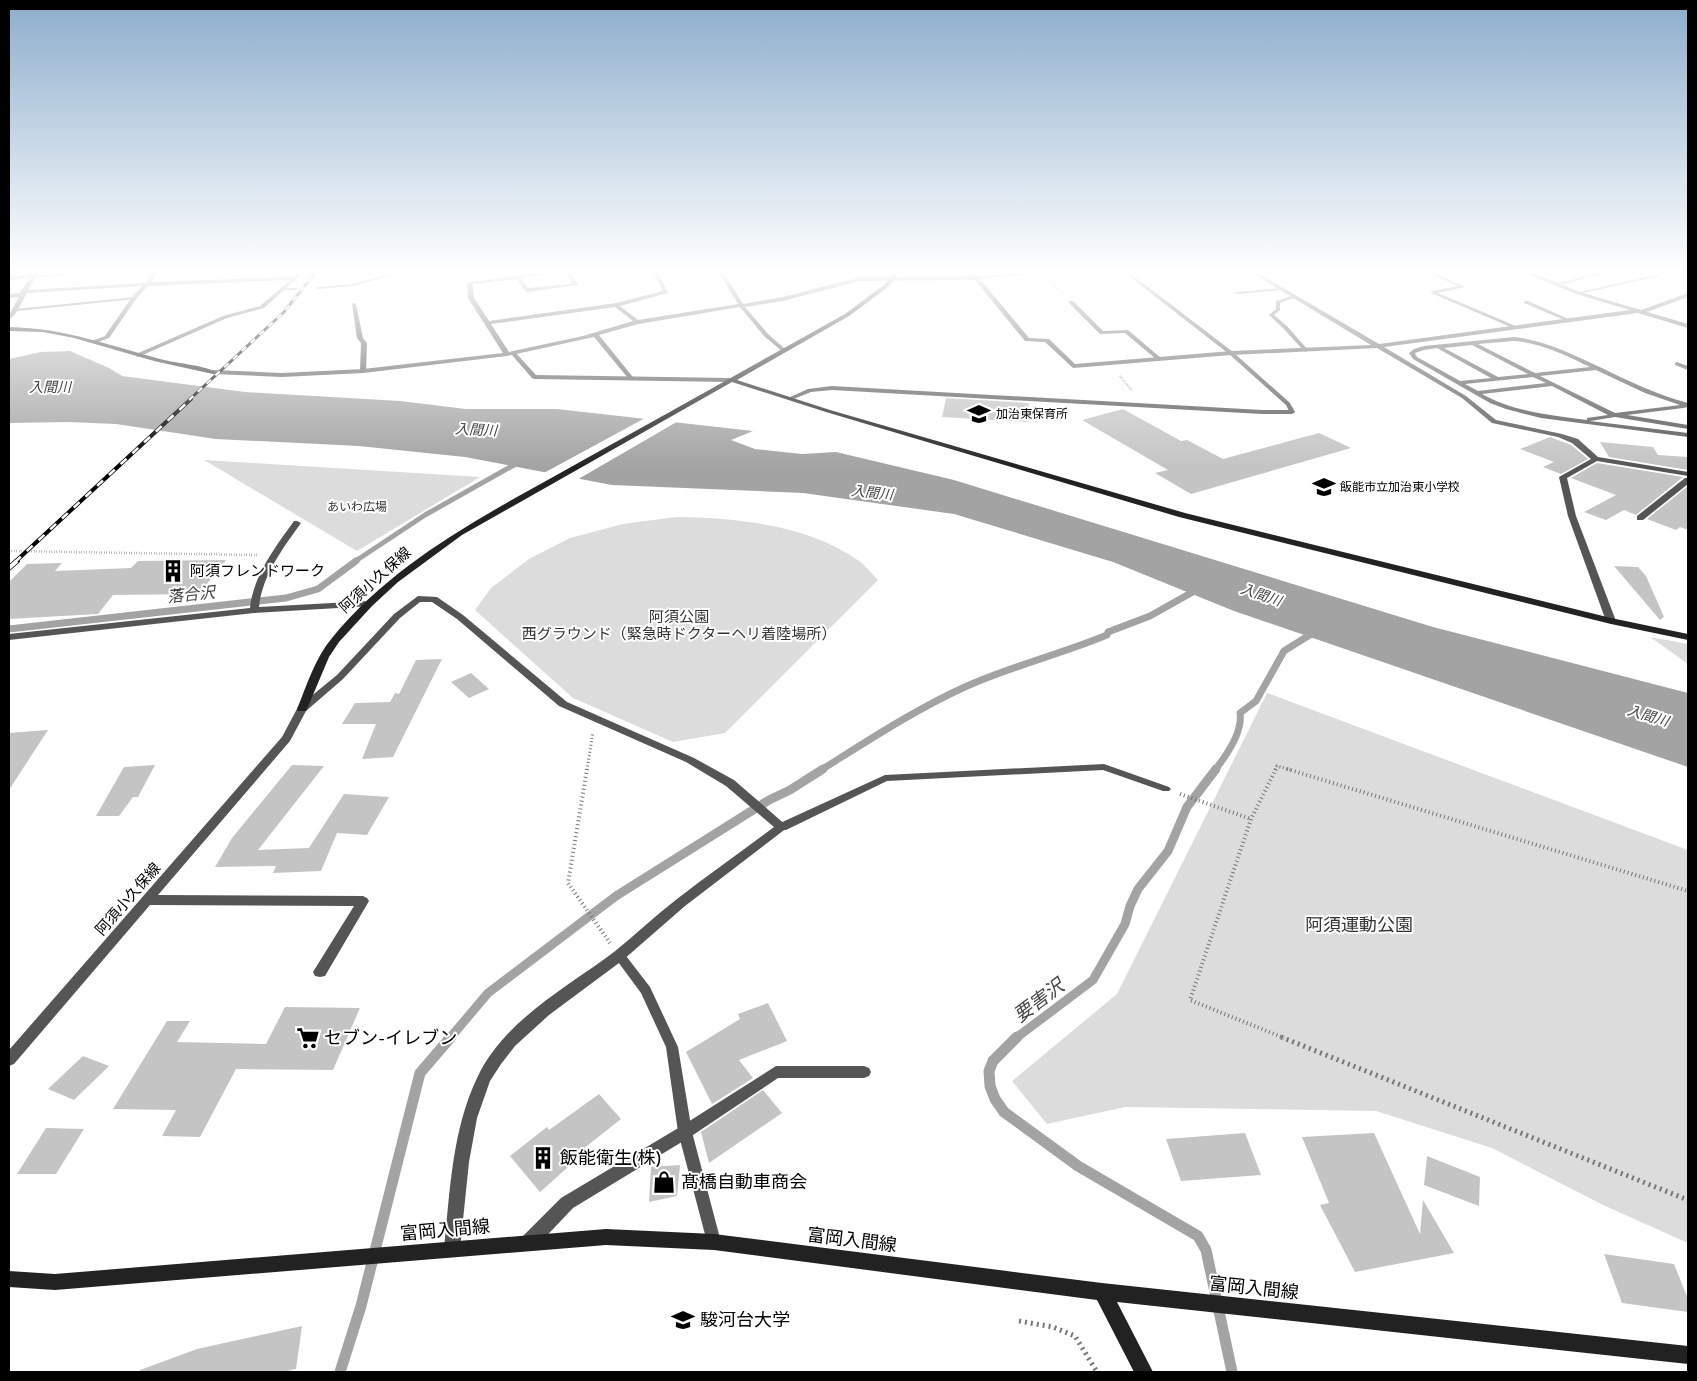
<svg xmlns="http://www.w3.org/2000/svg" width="1697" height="1381" font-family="'Varela Round','Noto Sans JP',sans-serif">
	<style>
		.green { fill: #dcdcdc }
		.water { fill: #a3a3a3 }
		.pier { fill: #fff }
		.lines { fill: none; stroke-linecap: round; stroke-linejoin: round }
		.stream-far3 { stroke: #a3a3a3; stroke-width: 5 }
		.stream-far2 { stroke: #a3a3a3; stroke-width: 7 }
		.stream-far1 { stroke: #a3a3a3; stroke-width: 9 }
		.stream { stroke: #a3a3a3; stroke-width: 11 }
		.building { fill: #c4c4c4 }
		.path-far4 { stroke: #777; stroke-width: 2; stroke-dasharray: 0.5 1; stroke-linecap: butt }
		.path-far3 { stroke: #777; stroke-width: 2.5; stroke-dasharray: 0.5 2; stroke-linecap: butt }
		.path-far2 { stroke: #777; stroke-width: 3; stroke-dasharray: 1 2.5; stroke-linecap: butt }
		.path-far1 { stroke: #777; stroke-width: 4; stroke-dasharray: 1 3; stroke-linecap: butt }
		.path { stroke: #777; stroke-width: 5; stroke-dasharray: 2 4; stroke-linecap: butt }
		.lane { fill: #555; fill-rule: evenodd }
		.street { fill: #555; fill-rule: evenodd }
		.secondary { fill: #222; fill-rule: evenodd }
		.rail-far2-casing { stroke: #000; stroke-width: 3 }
		.rail-far1-casing { stroke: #000; stroke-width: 4 }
		.rail-casing { stroke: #000; stroke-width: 5.5 }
		.rail-far2 { stroke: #fff; stroke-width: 2; stroke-dasharray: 6; stroke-linecap: butt }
		.rail-far1 { stroke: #fff; stroke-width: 2.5; stroke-dasharray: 8; stroke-linecap: butt }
		.rail { stroke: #fff; stroke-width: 4; stroke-dasharray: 11; stroke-linecap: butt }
		.labels { text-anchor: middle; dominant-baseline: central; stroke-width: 4; stroke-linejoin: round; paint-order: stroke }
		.far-poi-label { font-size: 12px; fill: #000; stroke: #fff; text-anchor: start }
		.far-park-label { font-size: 12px; fill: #333; stroke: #fff }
		.far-water-label { font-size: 14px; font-style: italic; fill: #444; stroke: #fff }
		.poi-label { font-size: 15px; fill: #000; stroke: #fff; text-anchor: start }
		.street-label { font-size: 15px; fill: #000; stroke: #fff }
		.park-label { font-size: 15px; fill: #333; stroke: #fff }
		.water-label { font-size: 16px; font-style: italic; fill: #444; stroke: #fff }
		.near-park-label { font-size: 18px; fill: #333; stroke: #fff }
		.near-poi-label { font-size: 18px; fill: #000; stroke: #fff; text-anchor: start }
		.near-street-label { font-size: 18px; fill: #000; stroke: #fff }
		.near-water-label { font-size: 19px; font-style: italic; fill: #444; stroke: #fff }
	</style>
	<rect width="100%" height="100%" fill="#fff"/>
	<g class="green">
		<polygon points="204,460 480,477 357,551"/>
		<path d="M676,517C736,518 808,524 859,561C866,566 872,574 878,580L725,733L673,742L573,698L475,610L491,588L529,559L570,538L623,524Z"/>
		<polygon points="1650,637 1688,644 1688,664"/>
		<polygon points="1267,693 1688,850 1688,1243 1603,1205 1492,1148 1376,1111 1125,1107 1047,1124 1012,1081 1117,994"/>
	</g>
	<polygon class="water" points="70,351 109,368 122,376 245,392 400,401 466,409 557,409 753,431 731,440 755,449 802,454 836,452 954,480 1433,627 1688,693 1688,767 1234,611 1113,562 954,514 803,493 612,485 465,457 359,446 216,439 116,424 68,422 9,423 9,359 41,352"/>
	<polygon class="pier" points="647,417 680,420 575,481 542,474"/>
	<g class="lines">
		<polyline class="stream-far3" points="354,562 425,515 521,461"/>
		<g class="stream-far2">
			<polyline points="9,629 286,598 318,589 356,561"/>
			<path d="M821,770C869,740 916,709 967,686C1012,666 1061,654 1107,635L1108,632L1150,616L1198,589"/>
			<path d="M1215,770C1226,756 1243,732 1240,713L1256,701L1284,651L1316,631"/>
		</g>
		<g class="stream-far1">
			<polyline points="450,1038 488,993 616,896 769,800 790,790 823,769"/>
			<polyline points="1016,1038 1093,980 1125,924 1130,906 1138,889 1168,851 1187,807 1216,769"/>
		</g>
		<g class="stream">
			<polyline points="1017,1037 993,1061 989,1071 990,1086 995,1099 1004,1112 1078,1166 1198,1236 1206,1250 1232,1372"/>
			<polyline points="340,1372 361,1306 420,1073 451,1037"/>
		</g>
	</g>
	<g class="building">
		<polygon points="946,398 1029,403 1028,422 942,417"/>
		<polygon points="1123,409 1181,441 1187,440 1223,459 1319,433 1351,448 1191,494 1155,473 1168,470 1082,420"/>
		<polygon points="1550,437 1571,445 1588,459 1561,474 1543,467 1554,462 1520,449"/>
		<polygon points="1600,442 1653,447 1658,455 1688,457 1688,470 1609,457"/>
		<polygon points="1597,463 1683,477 1636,515 1624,510 1606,520 1584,512 1616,495 1571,478"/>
		<polygon points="1688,486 1688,530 1680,527 1676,530 1647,519"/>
		<polygon points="226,560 199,594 113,595 98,614 9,619 9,582 27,564 62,563 55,571 131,568 138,561"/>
		<polygon points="1614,566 1638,567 1646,576 1664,617 1660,620"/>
		<polygon points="442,659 393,757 362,759 376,724 342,724 355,703 390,702 395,693 399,694 416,660"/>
		<polygon points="471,673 489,689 469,698 451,682"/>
		<polygon points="48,730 9,790 9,733"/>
		<polygon points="155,765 138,797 133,797 119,816 96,816 124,767"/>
		<polygon points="292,765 324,766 258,850 309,848 344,794 389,797 367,835 337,833 321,871 273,873 276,866 215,867 232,838"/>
		<polygon points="768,1003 787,1041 739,1060 753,1078 712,1104 686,1052 740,1019 738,1014"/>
		<polygon points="285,1007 360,1008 333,1070 236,1069 200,1137 162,1136 176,1110 113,1109 167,1021 190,1021 177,1042 266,1044"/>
		<polygon points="83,1056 109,1066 74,1100 48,1089"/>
		<polygon points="763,1090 782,1113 709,1163 701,1132"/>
		<polygon points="599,1094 621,1119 573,1157 576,1160 540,1192 510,1156 547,1127 549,1130"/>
		<polygon points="46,1128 84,1129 56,1174 17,1174"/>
		<polygon points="1245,1133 1261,1175 1181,1181 1166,1139"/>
		<polygon points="1374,1133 1420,1234 1423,1200 1454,1253 1355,1272 1320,1205 1329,1203 1302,1137"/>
		<polygon points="1427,1156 1480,1177 1479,1206 1424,1185"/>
		<polygon points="680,1165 677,1196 649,1202 651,1167"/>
		<polygon points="1604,1254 1674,1264 1688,1299 1688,1312 1622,1303"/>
		<polygon points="302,1326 296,1369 282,1372 140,1372 140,1370 197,1349"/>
	</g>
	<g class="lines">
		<g class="path-far4">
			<polyline points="1049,281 1063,294"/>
			<polyline points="1120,376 1132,391"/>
		</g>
		<polyline class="path-far3" points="9,551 257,555"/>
		<g class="path-far2">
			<polyline points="587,770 593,732"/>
			<polyline points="1275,770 1277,766 1291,770"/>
		</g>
		<g class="path-far1">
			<polyline points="587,769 568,883 610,943"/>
			<polyline points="1276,769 1251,819 1190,1000 1284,1038"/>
			<polyline points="1287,769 1688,891"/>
			<polyline points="1180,794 1251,819"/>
		</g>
		<g class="path">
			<polyline points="1281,1037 1688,1200"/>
			<polyline points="1019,1321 1053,1327 1075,1336 1097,1372"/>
		</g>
		<g class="lane">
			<polygon points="392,273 401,273 353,286 318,289 316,288 318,287 353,284"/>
			<polygon points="1125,273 1130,273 1233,352 1290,403 1295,412 1294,413 1290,413 1286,405 1229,354"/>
			<polygon points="1428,273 1435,273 1465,287 1438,293 1518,327 1513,328 1431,293 1431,292 1433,291 1458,286"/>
			<polygon points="1597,273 1607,273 1558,285 1556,284"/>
			<polygon points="1658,274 1660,276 1578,294 1576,293"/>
			<polygon points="283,288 296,288 298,289 296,290 281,290 281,289"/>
			<polygon points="1281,288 1283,289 1283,290 1237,294 1235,293 1237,292"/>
			<polygon points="1292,296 1296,297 1280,303 1280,310 1274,315 1287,326 1307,349 1307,351 1305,352 1283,328 1269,315 1276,309 1276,301"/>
			<polygon points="134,297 136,297 136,299 16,311 14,310 16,309"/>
			<polygon points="1069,301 1073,301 1103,331 1128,330 1161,358 1156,359 1125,333 1100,334 1069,303"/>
			<polygon points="1524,301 1528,301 1573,321 1569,322 1524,303"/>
			<polygon points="354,303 356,304 363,338 367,343 366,371 363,373 360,371 361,343 357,338 352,304"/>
			<path d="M1514,337C1545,340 1574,355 1602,368C1630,382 1658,395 1688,403V407L1683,408L1627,415L1688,425V429L1615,417L1590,421L1688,433V437L1541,418L1506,409L1490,403L1413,359L1409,353L1414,349L1424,346ZM1514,341C1541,343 1566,355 1590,367L1535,373L1478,344ZM1472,345L1528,374L1498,377L1444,348ZM1437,348L1491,378L1460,381L1417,357L1415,353L1424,350ZM1596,370L1645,393L1680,405L1615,413L1540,376ZM1533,377L1546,383L1478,391L1465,384ZM1552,386L1608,415L1587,418V420C1551,415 1514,412 1482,394Z"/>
			<polygon points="511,352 515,352 536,375 731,378 734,380 731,382 534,379 532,378 511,354"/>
			<polygon points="1677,362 1688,366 1688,370 1675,365 1675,363"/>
			<polygon points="1104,764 1169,787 1171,789 1169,791 1163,791 1103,770 887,781 786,830 778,830 777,827 778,824 885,775"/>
			<polygon points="619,950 623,952 650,987 678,1047 692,1132 721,1242 719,1247 714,1249 709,1247 707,1242 678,1132 666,1047 641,993 613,955 615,952"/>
		</g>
		<g class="street">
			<polygon points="34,273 39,273 38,275 97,273 35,278 28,290 145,283 153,273 158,273 151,282 293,277 297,274 300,276 264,308 227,318 138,357 136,356 136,354 223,316 260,306 290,280 148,286 136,299 109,338 96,343 94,342 94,340 105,336 132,297 142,286 27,293 16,313 9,320 9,315 19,297 9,298 9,294 21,293 20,292 30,278 9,281 9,277"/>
			<path d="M536,273H554L521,278L528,288L572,284L567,273H572L578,285L526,292L517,279L473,284L474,298L489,321L616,303L663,291L653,273H658L668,293L620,306L638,320L738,304L719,273H724L743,304L783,297L860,277L972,276L971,273H975L978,276L1041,273L980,279L1029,338L1049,339L1075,364L1231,351L1371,345L1252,273H1258L1379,344L1630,310L1576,294L1525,273H1533L1580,292L1641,310L1688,293V297L1647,312L1688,324V328L1638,313L1384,347L1466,396L1496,420L1562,434L1578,439L1598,457L1688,472V476L1597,461L1567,478L1576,516L1616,621L1611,624L1606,621L1568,516L1559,477L1591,459L1572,443L1558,437L1492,423L1462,398L1377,348L1231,355L1073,368L1045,342L1025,341L975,280L860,281L783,301L745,307L768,334L785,349V351L783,352L764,336L740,307L638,324L599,335L632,376L633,377L630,379L628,378L594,337L507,356L363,373L282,377L213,374L210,372L213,370L282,373L363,369L503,353L468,298L467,283ZM615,307L633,321L583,336L513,351L509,352L491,324Z"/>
			<polygon points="832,386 1262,410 1292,410 1295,412 1292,414 1262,414 832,390 811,392 791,400 788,398 808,389"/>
			<polygon points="1685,478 1688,478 1688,484 1643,520 1637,520 1637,516"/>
			<path d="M294,521H297L301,523C283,548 262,576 259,607L369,601L372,602L373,604L372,606L254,613L9,640V634L250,608C253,576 276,546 294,521Z"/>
			<path d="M418,596L437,597L463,615L567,702L694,758L734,780L788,827L685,906L623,960L549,1015L515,1046L501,1064L490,1081L477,1118L469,1162L460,1249L458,1255L452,1257L446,1255L444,1249C450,1191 452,1129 478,1076C505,1020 566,988 614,952C635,935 655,916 677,899C709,874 742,851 774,827L726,786L686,762L559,706L457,619L432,602H420L400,618L343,679L306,711L290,741L158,895L363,896L367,898L369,901L325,976L320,977L315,976L313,972L354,906L150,905L14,1064L9,1066V1050L282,737L298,707L337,675L394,614Z"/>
			<polygon points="776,1066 864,1066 869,1068 871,1072 869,1076 864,1078 778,1078 690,1137 573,1208 535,1248 529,1250 523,1248 521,1242 523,1236 561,1198 680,1127"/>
		</g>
		<g class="secondary">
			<path d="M894,273H899L888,287L849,316L737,380L830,410L1185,513L1611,618L1688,634V640L1611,624L1179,517L826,412L732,382L462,535L398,582L372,606L339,642L329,657L307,709L306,711H298L297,709C307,685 315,658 332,638C399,556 497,509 587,458C673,410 759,362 845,314L884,285Z"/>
			<path d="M9,327C66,328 110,346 164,360C177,363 206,366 216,372L213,374L154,361L74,338L43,332L9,331Z"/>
			<polygon points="606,1229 714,1234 1102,1283 1688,1346 1688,1364 1117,1302 1153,1372 1134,1372 1097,1300 714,1250 606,1245 55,1290 9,1287 9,1271 55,1274"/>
		</g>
		<defs>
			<polyline id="rail-far2" points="189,400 284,312 315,273"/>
			<polyline id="rail-far1" points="15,562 191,399"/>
			<polyline id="rail" points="9,568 17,561"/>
		</defs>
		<use href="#rail-far2" class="rail-far2-casing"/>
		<use href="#rail-far1" class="rail-far1-casing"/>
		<use href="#rail" class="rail-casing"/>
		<use href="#rail-far2" class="rail-far2"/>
		<use href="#rail-far1" class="rail-far1"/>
		<use href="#rail" class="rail"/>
	</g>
	<linearGradient id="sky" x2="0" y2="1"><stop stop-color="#8cadcc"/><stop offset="0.58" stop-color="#fff"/><stop offset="1" stop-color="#fff" stop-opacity="0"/></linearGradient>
	<rect width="1697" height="467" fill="url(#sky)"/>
	<defs>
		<symbol id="school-bare" viewBox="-9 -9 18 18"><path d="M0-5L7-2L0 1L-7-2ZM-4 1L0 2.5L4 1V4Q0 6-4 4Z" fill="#000" stroke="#fff" stroke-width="2.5" paint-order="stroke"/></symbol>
		<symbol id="building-bare" viewBox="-9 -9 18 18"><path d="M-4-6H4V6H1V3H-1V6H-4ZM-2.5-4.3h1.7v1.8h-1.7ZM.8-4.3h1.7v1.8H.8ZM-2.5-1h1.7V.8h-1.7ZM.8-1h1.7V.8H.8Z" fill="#000" stroke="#fff" stroke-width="2.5" paint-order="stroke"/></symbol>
		<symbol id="supermarket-bare" viewBox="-9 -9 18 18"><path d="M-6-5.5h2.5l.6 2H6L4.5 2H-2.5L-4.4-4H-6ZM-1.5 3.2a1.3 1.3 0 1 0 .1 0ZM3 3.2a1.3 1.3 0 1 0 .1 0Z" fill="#000" stroke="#fff" stroke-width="2.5" paint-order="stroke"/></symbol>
		<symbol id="shop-bare" viewBox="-9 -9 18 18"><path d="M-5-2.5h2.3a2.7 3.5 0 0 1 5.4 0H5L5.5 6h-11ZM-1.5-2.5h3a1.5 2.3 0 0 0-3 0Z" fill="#000" stroke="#fff" stroke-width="2.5" paint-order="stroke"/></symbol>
		<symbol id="university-bare" viewBox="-9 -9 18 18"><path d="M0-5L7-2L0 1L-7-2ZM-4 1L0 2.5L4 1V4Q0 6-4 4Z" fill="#000" stroke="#fff" stroke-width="2.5" paint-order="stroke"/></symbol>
	</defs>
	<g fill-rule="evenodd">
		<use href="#school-bare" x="963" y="398" width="32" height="32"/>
		<use href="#school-bare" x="1308" y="471" width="32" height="32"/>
		<use href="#building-bare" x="157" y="555" width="32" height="32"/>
		<use href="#supermarket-bare" x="292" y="1022" width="32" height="32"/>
		<use href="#building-bare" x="527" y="1142" width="32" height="32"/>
		<use href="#shop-bare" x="648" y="1166" width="32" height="32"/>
		<use href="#university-bare" x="667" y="1304" width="32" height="32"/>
	</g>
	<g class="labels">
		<g class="far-poi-label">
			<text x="996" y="414">加治東保育所</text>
			<text x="1340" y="487">飯能市立加治東小学校</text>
		</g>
		<g class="far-park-label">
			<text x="357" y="507">あいわ広場</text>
		</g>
		<g class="far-water-label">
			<text x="50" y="387">入間川</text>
			<text transform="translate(476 430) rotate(3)">入間川</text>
			<text transform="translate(872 493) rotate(6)">入間川</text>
			<text transform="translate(1261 595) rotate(19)">入間川</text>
			<text transform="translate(1648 716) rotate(17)">入間川</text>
		</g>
		<g class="poi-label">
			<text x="190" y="571">阿須フレンドワーク</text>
		</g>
		<g class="street-label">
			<text transform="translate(375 580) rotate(-42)">阿須小久保線</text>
			<text transform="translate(128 899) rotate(-49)">阿須小久保線</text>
		</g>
		<g class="park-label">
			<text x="679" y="617">阿須公園<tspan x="679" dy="17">西グラウンド（緊急時ドクターヘリ着陸場所）</tspan></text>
		</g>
		<g class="water-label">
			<text transform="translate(191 595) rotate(-6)">落合沢</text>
		</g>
		<g class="near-park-label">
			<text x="1359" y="925">阿須運動公園</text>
		</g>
		<g class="near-poi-label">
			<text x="324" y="1038">セブン-イレブン</text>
			<text x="560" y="1158">飯能衛生(株)</text>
			<text x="681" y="1182">髙橋自動車商会</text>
			<text x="700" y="1320">駿河台大学</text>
		</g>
		<g class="near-street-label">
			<text transform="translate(445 1230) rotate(-5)">富岡入間線</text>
			<text transform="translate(852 1240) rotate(7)">富岡入間線</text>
			<text transform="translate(1254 1288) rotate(6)">富岡入間線</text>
		</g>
		<g class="near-water-label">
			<text transform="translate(1039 1001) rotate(-37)">要害沢</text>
		</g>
	</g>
	<rect width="1697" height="1381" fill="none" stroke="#000000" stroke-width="20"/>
</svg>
